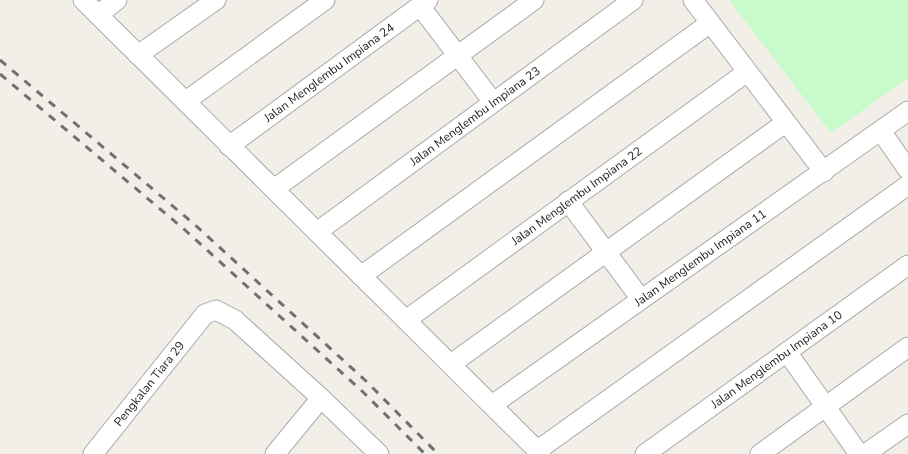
<svg xmlns="http://www.w3.org/2000/svg" width="908" height="454" font-family="'Nunito Sans',sans-serif">
	<style>
		.park { fill: #c8facc }
		.lines { fill: none; stroke-linecap: round; stroke-linejoin: round }
		.minor-casing { stroke: #a9a9a9; stroke-width: 21 }
		.minor { stroke: #fff; stroke-width: 19 }
		.rail { stroke: #707070; stroke-width: 3; stroke-dasharray: 8 8; stroke-linecap: butt }
		.labels { text-anchor: middle; dominant-baseline: central; stroke-width: 4; stroke-linejoin: round; paint-order: stroke }
		.street-label { font-size: 12px; fill: #222; stroke: #fff }
	</style>
	<rect width="100%" height="100%" fill="#f2efe9"/>
	<polygon class="park" points="729,0 908,0 908,78 831,133"/>
	<g class="lines">
		<defs>
			<g id="minor">
				<polyline points="83,0 541,454"/>
				<polyline points="693,0 824,172"/>
				<polyline points="420,6 493,102"/>
				<polyline points="98,15 117,0"/>
				<polyline points="138,55 216,0"/>
				<polyline points="186,101 325,0"/>
				<polyline points="881,131 908,170"/>
				<path id="s1" d="M229,146L428,0"/>
				<polyline points="274,189 534,0"/>
				<polyline points="568,201 641,299"/>
				<path id="s2" d="M317,232L633,0"/>
				<polyline points="361,276 710,23"/>
				<path id="s3" d="M406,320L747,72"/>
				<polyline points="787,352 859,454"/>
				<polyline points="451,364 785,123"/>
				<path id="s4" d="M492,405L908,111"/>
				<polyline points="538,450 908,185"/>
				<path id="s5" d="M93,454L205,314L216,310L235,320L321,398L379,454"/>
				<polyline points="275,454 321,398"/>
				<path id="s6" d="M645,454L908,265"/>
				<polyline points="760,454 908,347"/>
				<polyline points="865,454 908,424"/>
			</g>
		</defs>
		<use href="#minor" class="minor-casing"/>
		<use href="#minor" class="minor"/>
		<g class="rail">
			<polyline points="0,60 194,224 366,381 438,454"/>
			<polyline points="0,74 185,230 363,392 425,454"/>
		</g>
	</g>
	<g class="labels">
		<g class="street-label">
			<text stroke="none"><textPath href="#s1" startOffset="124">Jalan Menglembu Impiana 24</textPath></text>
			<text stroke="none"><textPath href="#s2" startOffset="196">Jalan Menglembu Impiana 23</textPath></text>
			<text stroke="none"><textPath href="#s3" startOffset="211">Jalan Menglembu Impiana 22</textPath></text>
			<text stroke="none"><textPath href="#s4" startOffset="255">Jalan Menglembu Impiana 11</textPath></text>
			<text stroke="none"><textPath href="#s6" startOffset="162">Jalan Menglembu Impiana 10</textPath></text>
			<text stroke="none"><textPath href="#s5" startOffset="90">Pengkalan Tiara 29</textPath></text>
		</g>
	</g>
</svg>
